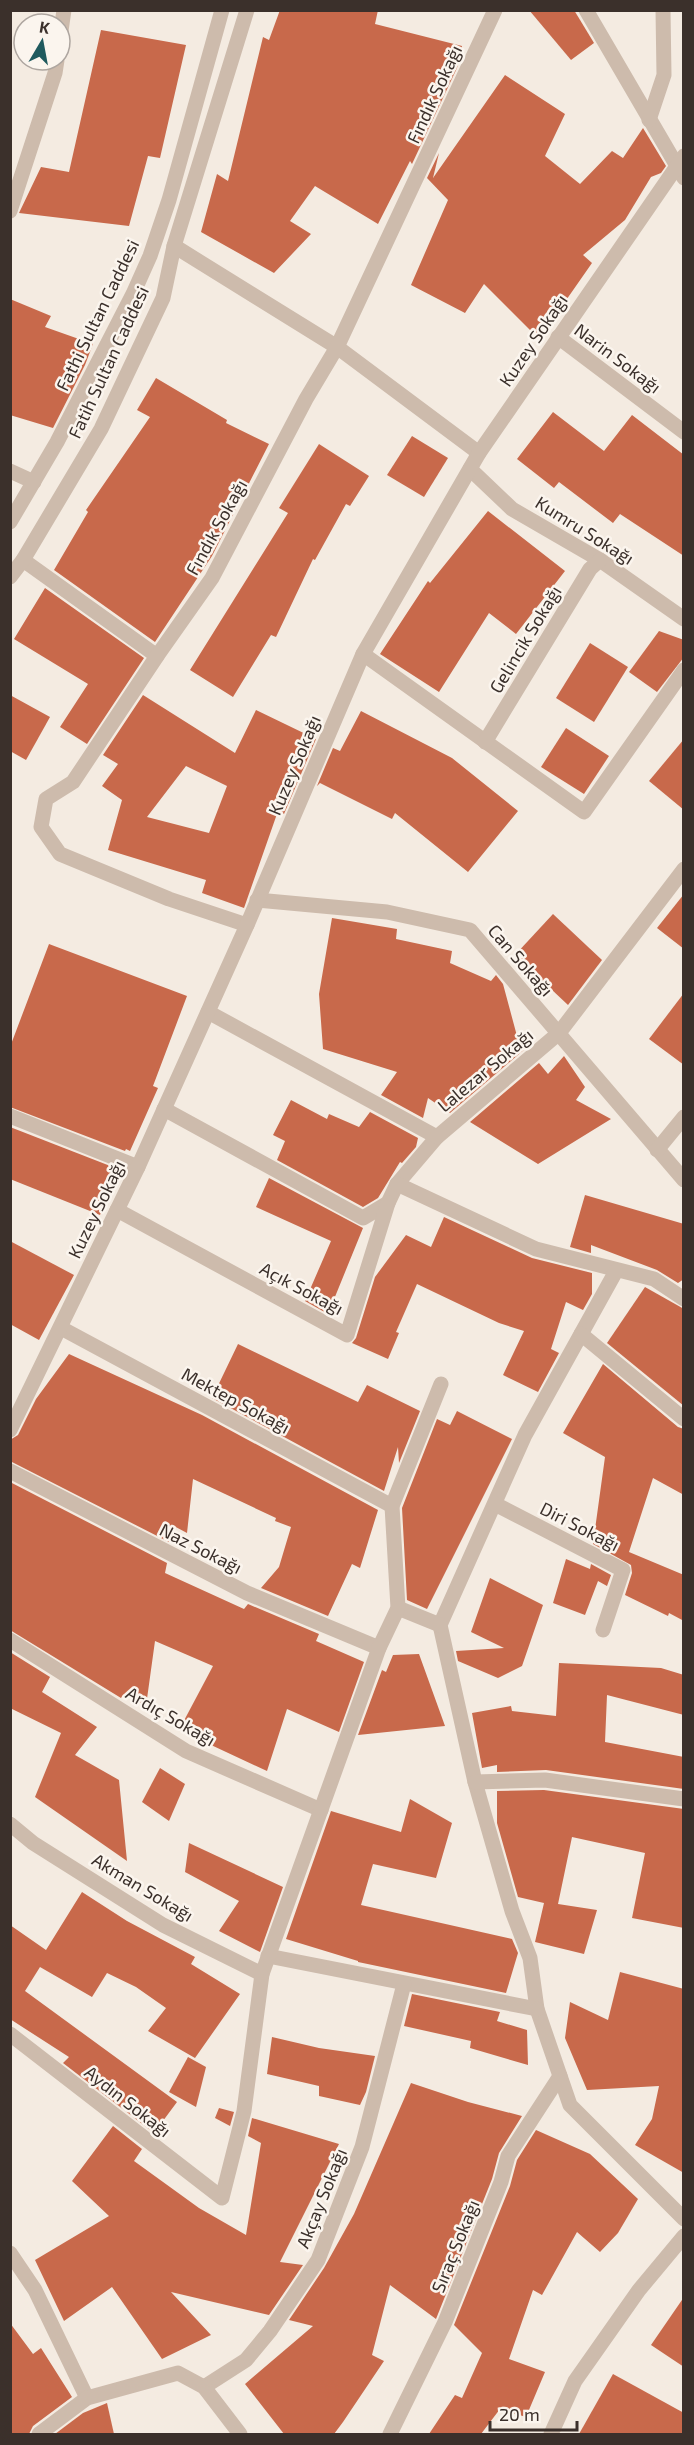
<svg xmlns="http://www.w3.org/2000/svg" width="694" height="2445" font-family="'Exo 2',sans-serif">
	<style>
		.building { fill: #c8694b; fill-rule: evenodd }
		.lines { fill: none; stroke-linecap: round; stroke-linejoin: round }
		.minor { stroke: #cdbbac; stroke-width: 15 }
		.labels { text-anchor: middle; dominant-baseline: central; stroke-width: 5; stroke-linejoin: round; paint-order: stroke }
		.street-label { font-size: 18px; fill: #3b302b; stroke: #fbf5ee }
	</style>
	<rect width="100%" height="100%" fill="#f4ebe1"/>
	<g class="building">
		<polygon points="280,10 378,10 375,24 462,46 457,68 412,164 410,161 378,224 315,186 290,221 311,234 274,273 201,232 217,174 228,181 263,37 269,40"/>
		<polygon points="529,10 574,10 594,43 571,60"/>
		<polygon points="101,30 186,45 160,158 148,156 129,226 19,213 41,167 69,172"/>
		<polygon points="505,75 565,114 545,156 580,184 612,151 623,158 643,128 666,166 661,173 651,177 625,220 583,255 592,263 539,339 484,284 465,313 411,285 448,200 427,178 439,153 433,178"/>
		<polygon points="10,299 51,316 45,327 93,344 85,365 53,428 10,415"/>
		<polygon points="156,378 227,420 226,423 269,444 212,556 155,642 54,570 88,512 86,510 150,417 137,410"/>
		<polygon points="553,412 604,451 632,415 684,455 684,556 620,514 613,523 559,482 554,488 517,459"/>
		<polygon points="412,436 448,458 424,497 387,475"/>
		<polygon points="319,444 369,476 350,506 346,504 315,560 313,559 276,637 271,635 233,697 190,670 288,513 279,508"/>
		<polygon points="488,511 565,571 516,634 489,613 439,692 380,654 428,581 430,583"/>
		<polygon points="45,588 144,658 87,744 60,727 88,684 14,639"/>
		<polygon points="659,631 684,640 684,657 657,692 629,672"/>
		<polygon points="590,643 628,667 594,722 556,698"/>
		<polygon points="10,695 50,717 26,760 10,751"/>
		<path d="M143,695L235,753L256,710L316,739L284,814L278,811L244,908L202,893L206,880L108,850L122,800L102,786L118,764L103,755ZM186,766L227,786L209,833L147,817Z"/>
		<polygon points="361,711 452,758 518,811 468,872 395,813 392,819 320,783 317,786 333,748 340,751"/>
		<polygon points="566,728 609,756 584,794 541,767"/>
		<polygon points="684,739 684,810 649,781"/>
		<polygon points="684,894 684,949 657,928"/>
		<polygon points="553,914 602,960 568,1005 515,955"/>
		<polygon points="332,918 397,929 396,939 452,951 450,963 491,981 496,975 503,984 517,1036 526,1048 450,1113 428,1098 423,1118 381,1095 397,1072 323,1049 319,994"/>
		<polygon points="49,944 187,996 153,1086 158,1088 130,1151 126,1149 125,1151 10,1107 10,1047"/>
		<polygon points="684,993 684,1065 649,1039"/>
		<polygon points="564,1056 585,1087 576,1100 611,1119 538,1164 470,1122 539,1063 548,1074"/>
		<polygon points="291,1100 327,1119 329,1114 359,1127 370,1112 418,1138 416,1147 402,1163 400,1162 378,1198 363,1207 277,1160 285,1141 273,1135"/>
		<polygon points="10,1127 118,1169 100,1215 10,1179"/>
		<polygon points="269,1178 363,1228 328,1314 305,1301 331,1241 256,1207"/>
		<polygon points="585,1195 684,1224 684,1279 678,1283 657,1270 591,1245 591,1253 570,1247"/>
		<polygon points="444,1217 532,1258 592,1273 592,1294 583,1310 566,1302 551,1349 559,1353 538,1392 503,1375 524,1331 499,1323 417,1284 396,1332 399,1333 388,1359 352,1343 356,1338 375,1277 406,1235 431,1247"/>
		<polygon points="10,1241 74,1275 39,1340 10,1324"/>
		<polygon points="645,1287 684,1309 684,1406 607,1343"/>
		<polygon points="238,1344 358,1402 367,1385 420,1411 399,1463 398,1447 384,1491 212,1398"/>
		<polygon points="69,1354 202,1415 378,1510 360,1568 352,1564 328,1616 261,1588 279,1567 291,1527 275,1521 276,1518 193,1479 187,1533 172,1525 169,1542 10,1461 10,1440 18,1435 36,1399"/>
		<polygon points="603,1364 678,1427 684,1429 684,1495 653,1478 629,1552 684,1575 684,1621 669,1613 668,1616 625,1595 632,1573 631,1565 593,1544 605,1457 563,1433"/>
		<polygon points="457,1411 512,1439 427,1609 407,1600 402,1508 437,1419 450,1425"/>
		<polygon points="10,1482 167,1563 165,1573 244,1609 248,1604 319,1634 316,1641 364,1662 339,1732 287,1709 267,1771 179,1730 213,1666 155,1641 146,1706 124,1694 121,1698 10,1630"/>
		<polygon points="566,1559 590,1569 591,1564 611,1575 607,1586 598,1581 585,1615 553,1603"/>
		<polygon points="490,1578 543,1605 522,1666 498,1678 458,1661 456,1651 504,1648 471,1632"/>
		<polygon points="10,1652 50,1677 42,1692 97,1727 75,1755 119,1780 127,1861 35,1797 61,1733 10,1708"/>
		<polygon points="419,1654 445,1726 358,1735 382,1670 386,1672 393,1655"/>
		<polygon points="559,1663 661,1668 684,1675 684,1715 607,1695 605,1742 684,1757 684,1789 546,1770 497,1772 497,1765 482,1768 472,1713 511,1706 512,1711 556,1716"/>
		<polygon points="160,1768 185,1784 169,1821 142,1802"/>
		<polygon points="544,1790 684,1809 684,1928 632,1918 645,1853 572,1837 558,1904 597,1910 584,1954 535,1942 544,1903 518,1897 497,1823 497,1791"/>
		<polygon points="410,1799 452,1823 436,1878 373,1864 361,1905 512,1939 518,1953 506,1993 358,1962 358,1961 286,1939 331,1811 401,1832"/>
		<polygon points="189,1843 283,1887 260,1952 219,1931 239,1901 185,1872"/>
		<polygon points="82,1892 127,1921 195,1957 191,1964 240,1994 195,2058 148,2031 166,2008 136,1987 107,1973 92,1997 40,1967 25,1991 177,2102 154,2133 63,2063 69,2057 10,2019 10,1925 46,1950"/>
		<polygon points="620,1972 684,1989 684,2173 635,2145 652,2119 659,2086 587,2090 565,2038 570,2002 608,2020"/>
		<polygon points="412,1994 500,2012 497,2021 527,2030 528,2065 470,2048 471,2041 404,2026"/>
		<polygon points="272,2037 319,2048 375,2056 366,2092 360,2105 319,2096 319,2086 267,2074"/>
		<polygon points="188,2057 206,2067 196,2107 169,2092"/>
		<polygon points="411,2083 468,2102 522,2116 499,2153 492,2179 436,2319 390,2285 372,2355 384,2361 343,2422 334,2434 284,2434 245,2384 313,2326 289,2320 324,2268 354,2214"/>
		<polygon points="219,2108 234,2112 230,2126 215,2118"/>
		<polygon points="252,2118 339,2144 280,2262 303,2265 269,2315 171,2292 211,2335 162,2359 112,2287 64,2321 35,2260 109,2216 72,2181 113,2126 142,2149 134,2161 199,2208 246,2235 261,2143 248,2136"/>
		<polygon points="536,2130 590,2154 638,2199 618,2233 600,2252 577,2232 542,2295 533,2290 509,2359 545,2372 526,2417 500,2409 481,2434 429,2434 455,2395 462,2398 482,2353 454,2325 510,2186 517,2160"/>
		<polygon points="684,2297 684,2367 651,2345"/>
		<polygon points="10,2323 33,2354 41,2348 72,2397 33,2426 29,2434 10,2434"/>
		<polygon points="613,2374 684,2413 684,2434 579,2434"/>
		<polygon points="107,2403 114,2434 55,2434 83,2413"/>
	</g>
	<g class="lines">
		<g class="minor">
			<polyline points="586,10 684,178"/>
			<polyline points="60,38 64,10"/>
			<polyline points="649,120 664,75 663,10"/>
			<polyline points="10,211 55,73 57,60"/>
			<polyline points="174,246 337,347 479,453"/>
			<polyline points="558,337 684,432"/>
			<polyline points="470,469 512,509 600,560 684,619"/>
			<polyline points="10,471 34,482"/>
			<polyline points="10,522 57,442 133,294 150,256 169,200 222,10"/>
			<polyline points="23,560 157,656"/>
			<polyline points="10,577 23,560 101,429 163,298 174,246 247,10"/>
			<polyline points="363,654 584,812 684,670"/>
			<polyline points="485,742 590,569 600,560"/>
			<polyline points="257,900 387,912 470,930 684,1180"/>
			<polyline points="247,925 169,899 60,854 41,827 46,799 73,782 157,656 212,578 306,399 337,347 495,10"/>
			<polyline points="164,1109 363,1218 388,1203 397,1184 437,1137 208,1012"/>
			<polyline points="10,1116 138,1167"/>
			<polyline points="437,1137 559,1033 684,869"/>
			<polyline points="657,1150 684,1117"/>
			<polyline points="397,1184 536,1249 654,1279 684,1299"/>
			<polyline points="117,1210 347,1335 388,1203"/>
			<polyline points="616,1271 525,1435 440,1625 475,1782 512,1911 530,1958 537,2009 570,2105 684,2219"/>
			<polyline points="61,1328 392,1506"/>
			<polyline points="581,1334 684,1419"/>
			<polyline points="10,1430 138,1167 247,925 363,654 479,453 684,156"/>
			<polyline points="10,1471 247,1593 379,1648"/>
			<polyline points="495,1504 623,1570 603,1630"/>
			<polyline points="398,1608 440,1625"/>
			<polyline points="10,1640 186,1751 321,1810"/>
			<polyline points="475,1782 545,1780 684,1799"/>
			<polyline points="10,1824 33,1843 163,1925 262,1974"/>
			<polyline points="268,1956 537,2009"/>
			<polyline points="10,2034 222,2198 244,2111 262,1974 379,1648 398,1608 392,1506 441,1384"/>
			<polyline points="10,2253 35,2290 87,2398"/>
			<polyline points="204,2387 246,2360 270,2331 318,2260 362,2147 404,1984"/>
			<polyline points="39,2434 87,2398 178,2373 204,2387 240,2434"/>
			<polyline points="390,2434 445,2322 501,2182 508,2156 560,2076"/>
			<polyline points="551,2434 575,2381 639,2290 684,2236"/>
		</g>
	</g>
	<g class="labels">
		<g class="street-label">
			<text transform="translate(434 94) rotate(-65)">Fındık Sokağı</text>
			<text transform="translate(97 315) rotate(-64)">Fathi Sultan Caddesi</text>
			<text transform="translate(533 340) rotate(-56)">Kuzey Sokağı</text>
			<text transform="translate(618 358) rotate(37)">Narin Sokağı</text>
			<text transform="translate(108 362) rotate(-65)">Fatih Sultan Caddesi</text>
			<text transform="translate(216 527) rotate(-61)">Fındık Sokağı</text>
			<text transform="translate(585 530) rotate(32)">Kumru Sokağı</text>
			<text transform="translate(525 639) rotate(-59)">Gelincik Sokağı</text>
			<text transform="translate(294 765) rotate(-67)">Kuzey Sokağı</text>
			<text transform="translate(521 960) rotate(49)">Can Sokağı</text>
			<text transform="translate(485 1070) rotate(-40)">Lalezar Sokağı</text>
			<text transform="translate(96 1209) rotate(-64)">Kuzey Sokağı</text>
			<text transform="translate(302 1288) rotate(28)">Açık Sokağı</text>
			<text transform="translate(236 1400) rotate(28)">Mektep Sokağı</text>
			<text transform="translate(580 1526) rotate(27)">Diri Sokağı</text>
			<text transform="translate(201 1548) rotate(27)">Naz Sokağı</text>
			<text transform="translate(171 1716) rotate(30)">Ardıç Sokağı</text>
			<text transform="translate(143 1887) rotate(31)">Akman Sokağı</text>
			<text transform="translate(128 2101) rotate(38)">Aydın Sokağı</text>
			<text transform="translate(321 2198) rotate(-68)">Akçay Sokağı</text>
			<text transform="translate(455 2246) rotate(-68)">Sıraç Sokağı</text>
		</g>
	</g>
	<rect width="694" height="2445" fill="none" stroke="#3b302b" stroke-width="24"/>
	<g transform="translate(42 42) rotate(10)"><circle r="28" fill="#fbf5ee" stroke="#aea6a0" stroke-width="1.5"/>
	<path d="M0-4.5L10 22L0 15L-10 22Z" fill="#1f5a5e"/>
	<text y="-9" font-size="16" font-weight="bold" text-anchor="middle" fill="#3b302b">K</text>
	</g>
	<path d="M490 2421v9h87v-9" fill="none" stroke="#3b302b" stroke-width="3"/>
	<text x="499" y="2421" font-size="18" fill="#3b302b" stroke="#fbf5ee" stroke-width="4.5" paint-order="stroke">20 m</text>
</svg>
